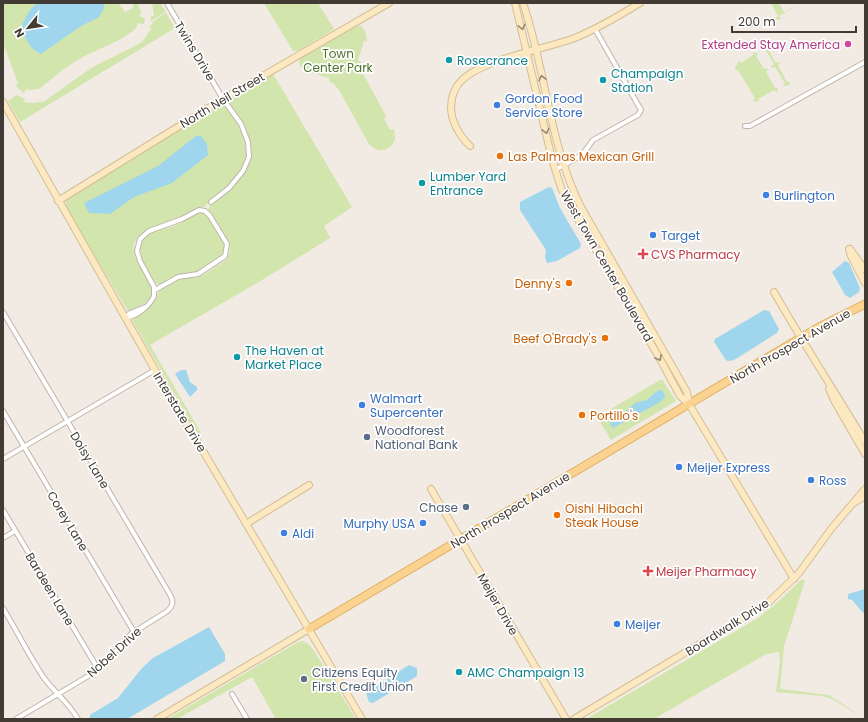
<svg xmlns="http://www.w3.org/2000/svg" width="868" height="722" font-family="Poppins,sans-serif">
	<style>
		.green { fill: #d1e5ac }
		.water { fill: #9fd5ed }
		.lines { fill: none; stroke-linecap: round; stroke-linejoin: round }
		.street-casing { stroke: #bfb5a9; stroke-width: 6 }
		.secondary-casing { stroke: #d3bd95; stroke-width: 8 }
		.primary-casing { stroke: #dfae62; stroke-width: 9 }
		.street { stroke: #fff; stroke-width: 4 }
		.secondary { stroke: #fde9c1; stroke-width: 6 }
		.primary { stroke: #fbd391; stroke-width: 7 }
		.oneway { stroke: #968973 }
		.hotel-dot { fill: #d1479c; stroke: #fff; stroke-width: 1.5 }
		.culture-dot { fill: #0f9aa8; stroke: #fff; stroke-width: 1.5 }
		.shop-dot { fill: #3f7fe0; stroke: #fff; stroke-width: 1.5 }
		.food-dot { fill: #e8710a; stroke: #fff; stroke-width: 1.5 }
		.health-dot { fill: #e0444e; stroke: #fff; stroke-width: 1.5 }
		.service-dot { fill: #5c6f8a; stroke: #fff; stroke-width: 1.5 }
		.labels { text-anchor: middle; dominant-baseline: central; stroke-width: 3.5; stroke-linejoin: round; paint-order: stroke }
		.hotel-label { font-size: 12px; fill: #b23c85; stroke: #fff; text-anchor: end }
		.street-label { font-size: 12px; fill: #423b33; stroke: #fff }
		.park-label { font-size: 12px; fill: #4b7229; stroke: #fff }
		.culture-label { font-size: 12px; fill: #0d838f; stroke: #fff; text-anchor: start }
		.shop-label { font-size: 12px; fill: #366cbe; stroke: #fff; text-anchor: start }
		.food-label { font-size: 12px; fill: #c56008; stroke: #fff; text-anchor: start }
		.health-label { font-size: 12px; fill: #be3a42; stroke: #fff; text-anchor: start }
		.service-label { font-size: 12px; fill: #4e5e75; stroke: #fff; text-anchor: start }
	</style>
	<rect width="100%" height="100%" fill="#f1ebe3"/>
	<g class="green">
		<path d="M3,3H118L125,12L133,8V3H137L141,11L140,17L145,18L144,24L138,23C138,35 93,51 83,57C69,64 53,78 39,89L30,90L26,89L24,93L16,86L18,83L3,43Z"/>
		<polygon points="152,3 160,3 166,12 151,21 151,16 154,16"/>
		<polygon points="264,3 318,3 334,29 298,51 293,51"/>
		<polygon points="771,3 779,3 784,12 801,3 779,16 781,19 778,20 775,19 778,16"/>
		<polygon points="166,13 175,28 20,122 8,101 17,95 25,99 24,102 35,103 45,101 91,68 141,43 152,28 148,27 153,24 152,22"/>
		<path d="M357,26H362L366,33L367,41H364L358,60L361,62L362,72L386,116L384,119L390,130L394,129L395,139L392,145C385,152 376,152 369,144L339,90L333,83L329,81V78L309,72L306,75L299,64L300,59Z"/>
		<polygon points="766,45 769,45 767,48 776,63 779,62 780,63 778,65 787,82 790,82 789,85 783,86 785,83 775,67 772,68 771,66 774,64 765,49 762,49"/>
		<polygon points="754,52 758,54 756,56 764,69 767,68 768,70 766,72 775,88 778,88 777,92 774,90 758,99 759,101 756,102 753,100 755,98 738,70 736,71 735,68 739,61 741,63 753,55"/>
		<path d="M273,74L352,207L324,226L330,238L262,280L150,345L201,433L198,434L132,320L153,304L160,290L182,278H195L203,275L227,259L230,251L229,242L208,209C212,200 224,194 231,188C248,173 257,152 246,130C241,120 233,111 229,101Z"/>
		<path d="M225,102C246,136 259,158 225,189C218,195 209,199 205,207H199C189,213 179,218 168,222C151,229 124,235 137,261C143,273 153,282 152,295L147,302L128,311L66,208V200Z"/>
		<path d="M203,212L208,216L224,244L223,254L196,272L180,274L161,284H157C147,273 131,246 148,235C155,230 166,229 174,226C184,222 193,214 203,212Z"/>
		<polygon points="662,379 676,401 611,440 597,417"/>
		<polygon points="802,579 805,581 784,646 780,689 829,695 865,719 832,699 823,696 776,692 780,661 779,652 766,654 654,719 586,719 758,618 777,603"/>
		<polygon points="303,641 308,644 313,649 356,719 276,719 252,677 177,719 167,719 298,642"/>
	</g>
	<g class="water">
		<path d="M37,3H104V8L99,17L81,26L41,54C29,49 24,37 22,25L29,11Z"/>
		<polygon points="196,136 201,136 207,144 208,155 172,183 134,197 110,214 89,213 84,203 158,166"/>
		<polygon points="549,187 552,188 560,208 581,244 580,248 557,261 547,263 545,257 546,250 520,210 520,202"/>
		<polygon points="845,261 849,263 860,288 859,292 850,298 845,295 832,272"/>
		<polygon points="764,310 769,311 779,329 777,333 734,360 728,361 726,360 714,342 715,339"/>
		<polygon points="181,370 186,370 190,382 197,387 197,390 190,397 175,374"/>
		<polygon points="661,390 664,393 665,397 660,402 613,428 610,424 612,418 626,411 635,403 647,400 657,391"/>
		<polygon points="865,589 865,615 852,600 848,599 848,594"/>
		<polygon points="209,627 225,654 225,661 127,719 90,719 90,715 118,698 142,668 153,658"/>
		<polygon points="409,665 417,668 417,676 373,703 369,702 366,693"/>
	</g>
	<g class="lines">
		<defs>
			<g id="street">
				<polyline points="167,3 223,99 241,124 248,142 249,157 243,171 229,188 211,202"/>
				<polyline points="745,126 750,126 865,62"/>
				<polyline points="555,170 582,155 593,140 638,115 641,110 595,29"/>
				<path d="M3,312L169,593C174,601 174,606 166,612L131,634L101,667L90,675L16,719"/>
				<path d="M125,318C137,316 149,307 154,296V287L140,261L137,251L140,239L149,231L182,219L199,210L205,211L210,216L227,244L225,256L198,274L178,277L155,290"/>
				<polyline points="125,318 130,313 145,307"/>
				<polyline points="3,411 134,632"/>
				<polyline points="3,459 155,370"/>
				<polyline points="3,510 98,669"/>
				<polyline points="3,538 15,531"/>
				<path d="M3,608C17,631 29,656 44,678C55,693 68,702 78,719"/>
				<polyline points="232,694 247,719"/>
			</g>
			<g id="secondary">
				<polyline points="515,3 552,159 561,188 573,211 660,359 680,396 689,404 794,579"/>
				<path d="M523,3C546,70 549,144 581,207L687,392L689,404"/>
				<polyline points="3,102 155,370 362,719"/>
				<path d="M470,146C459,135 452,124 451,109C451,98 454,88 461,81C481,60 544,49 572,39C596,30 618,16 640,3"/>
				<polyline points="58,201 223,99 389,3"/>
				<polyline points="849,249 851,256 865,283"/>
				<polyline points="850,249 865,270"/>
				<path d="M774,292C803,343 835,392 865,442"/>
				<polyline points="829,389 835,402 865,454"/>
				<polyline points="431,489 566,719"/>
				<polyline points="854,503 865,496"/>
				<polyline points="246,524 309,485"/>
				<polyline points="157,719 309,629"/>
				<polyline points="574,719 768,603 799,573 831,529 865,489"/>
			</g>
			<polyline id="primary" points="309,629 819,327 865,304"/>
		</defs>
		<use href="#street" class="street-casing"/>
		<use href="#secondary" class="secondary-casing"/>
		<use href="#primary" class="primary-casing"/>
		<use href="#street" class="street"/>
		<use href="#secondary" class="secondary"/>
		<use href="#primary" class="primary"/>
	</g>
	<defs><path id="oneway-chevron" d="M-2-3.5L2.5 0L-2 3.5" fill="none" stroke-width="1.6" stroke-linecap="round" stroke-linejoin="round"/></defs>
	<g class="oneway">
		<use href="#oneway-chevron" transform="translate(522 27) rotate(77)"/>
		<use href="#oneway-chevron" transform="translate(542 78) rotate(-103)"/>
		<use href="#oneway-chevron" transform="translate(546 131) rotate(77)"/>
		<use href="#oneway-chevron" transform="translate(659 358) rotate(61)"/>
	</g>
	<circle class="hotel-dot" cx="848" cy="44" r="4"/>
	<g class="culture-dot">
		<circle cx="449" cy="60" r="4"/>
		<circle cx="603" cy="80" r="4"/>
		<circle cx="422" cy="183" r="4"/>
		<circle cx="237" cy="357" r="4"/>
		<circle cx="459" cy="672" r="4"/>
	</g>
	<g class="shop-dot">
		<circle cx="497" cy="105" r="4"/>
		<circle cx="766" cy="195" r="4"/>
		<circle cx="653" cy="235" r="4"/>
		<circle cx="362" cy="405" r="4"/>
		<circle cx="679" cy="467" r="4"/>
		<circle cx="811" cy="480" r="4"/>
		<circle cx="423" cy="523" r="4"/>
		<circle cx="284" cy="533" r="4"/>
		<circle cx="617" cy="624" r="4"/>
	</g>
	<g class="food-dot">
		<circle cx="500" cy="156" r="4"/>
		<circle cx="569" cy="283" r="4"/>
		<circle cx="605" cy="338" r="4"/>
		<circle cx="582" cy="415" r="4"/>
		<circle cx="557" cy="515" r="4"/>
	</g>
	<g class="health-dot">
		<path d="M641 248h4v4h4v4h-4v4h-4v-4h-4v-4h4z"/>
		<path d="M646 565h4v4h4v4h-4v4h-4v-4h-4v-4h4z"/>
	</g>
	<g class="service-dot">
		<circle cx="367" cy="437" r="4"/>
		<circle cx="466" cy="507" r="4"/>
		<circle cx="304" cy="679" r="4"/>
	</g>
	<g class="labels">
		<g class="hotel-label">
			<text x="840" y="44">Extended Stay America</text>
		</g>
		<g class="street-label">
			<text transform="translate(195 51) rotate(59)">Twins Drive</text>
			<text transform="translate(222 100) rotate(-31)">North Neil Street</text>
			<text transform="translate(607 266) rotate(60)">West Town Center Boulevard</text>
			<text transform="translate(790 346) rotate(-30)">North Prospect Avenue</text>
			<text transform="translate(180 412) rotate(59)">Interstate Drive</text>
			<text transform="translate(90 460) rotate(59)">Doisy Lane</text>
			<text transform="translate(510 510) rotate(-31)">North Prospect Avenue</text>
			<text transform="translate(68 521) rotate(59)">Corey Lane</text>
			<text transform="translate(50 589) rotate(59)">Bardeen Lane</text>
			<text transform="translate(498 604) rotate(60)">Meijer Drive</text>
			<text transform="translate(727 627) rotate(-32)">Boardwalk Drive</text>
			<text transform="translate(114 652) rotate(-42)">Nobel Drive</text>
		</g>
		<g class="park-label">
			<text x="338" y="53">Town<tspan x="338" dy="14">Center Park</tspan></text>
		</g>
		<g class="culture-label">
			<text x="457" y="60">Rosecrance</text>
			<text x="611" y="73">Champaign<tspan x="611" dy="14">Station</tspan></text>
			<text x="430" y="176">Lumber Yard<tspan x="430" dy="14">Entrance</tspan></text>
			<text x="245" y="350">The Haven at<tspan x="245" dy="14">Market Place</tspan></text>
			<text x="467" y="672">AMC Champaign 13</text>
		</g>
		<g class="shop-label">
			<text x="505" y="98">Gordon Food<tspan x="505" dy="14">Service Store</tspan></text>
			<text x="774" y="195">Burlington</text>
			<text x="661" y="235">Target</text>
			<text x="370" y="398">Walmart<tspan x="370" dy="14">Supercenter</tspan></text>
			<text x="687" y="467">Meijer Express</text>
			<text x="819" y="480">Ross</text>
			<text x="415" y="523" text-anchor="end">Murphy USA</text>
			<text x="292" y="533">Aldi</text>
			<text x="625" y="624">Meijer</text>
		</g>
		<g class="food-label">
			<text x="508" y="156">Las Palmas Mexican Grill</text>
			<text x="561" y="283" text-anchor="end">Denny's</text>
			<text x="597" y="338" text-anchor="end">Beef O'Brady's</text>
			<text x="590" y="415">Portillo's</text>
			<text x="565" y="508">Oishi Hibachi<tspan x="565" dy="14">Steak House</tspan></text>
		</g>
		<g class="health-label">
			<text x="651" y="254">CVS Pharmacy</text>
			<text x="656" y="571">Meijer Pharmacy</text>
		</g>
		<g class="service-label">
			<text x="375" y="430">Woodforest<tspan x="375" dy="14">National Bank</tspan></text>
			<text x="458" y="507" text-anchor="end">Chase</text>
			<text x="312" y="672">Citizens Equity<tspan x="312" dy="14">First Credit Union</tspan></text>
		</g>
	</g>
	<rect width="868" height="722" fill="none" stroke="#423b33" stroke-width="8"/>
	<g transform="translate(28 28) rotate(240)" stroke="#ffffff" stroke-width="3" paint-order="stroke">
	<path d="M0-3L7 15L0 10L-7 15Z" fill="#423b33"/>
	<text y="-6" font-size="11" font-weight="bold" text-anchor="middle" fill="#423b33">N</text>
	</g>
	<path d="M732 26v6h124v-6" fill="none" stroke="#423b33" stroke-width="2"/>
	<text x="738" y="26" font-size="12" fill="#423b33" stroke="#ffffff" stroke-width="3" paint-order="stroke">200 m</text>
</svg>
